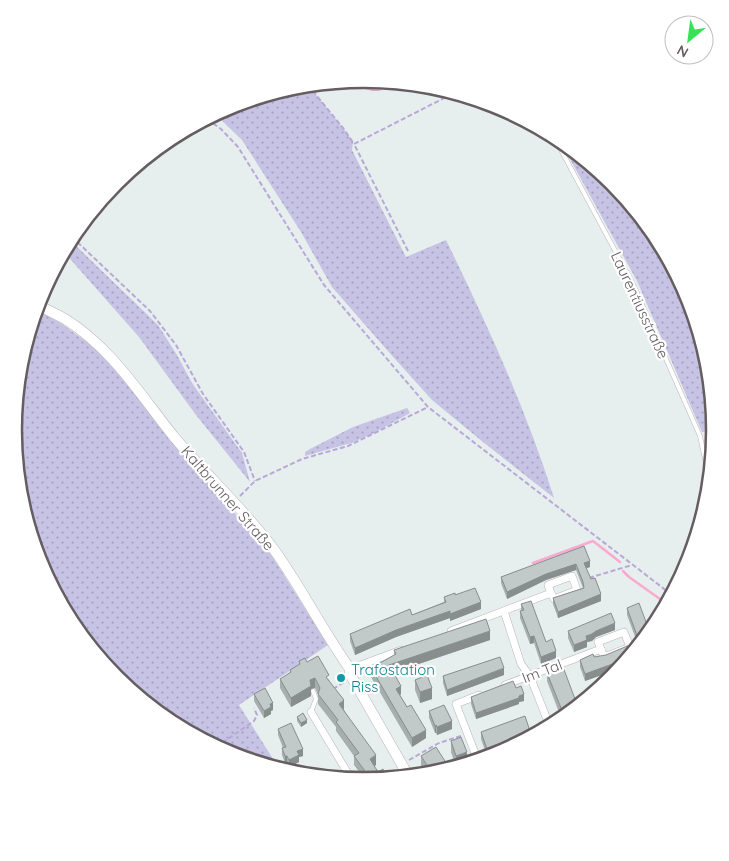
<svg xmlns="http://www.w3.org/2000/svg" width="729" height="861" font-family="Quicksand,sans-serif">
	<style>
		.grass { fill: url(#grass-dots) }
		.water { fill: url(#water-rules) }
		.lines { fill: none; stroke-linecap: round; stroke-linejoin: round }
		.stream { stroke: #fca9cf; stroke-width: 2.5 }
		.lane-casing { stroke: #bcb6b7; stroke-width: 5 }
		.street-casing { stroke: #bcb6b7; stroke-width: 8 }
		.secondary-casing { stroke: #bcb4b7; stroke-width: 11 }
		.path { stroke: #b8a7d7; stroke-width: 2; stroke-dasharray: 5 2.5; stroke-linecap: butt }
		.lane { stroke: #fff; stroke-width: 4 }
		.street { stroke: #fff; stroke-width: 7 }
		.secondary { stroke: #fff; stroke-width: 10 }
		.wall { fill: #a7aead }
		.shaded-wall { fill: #888d8d }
		.building { fill: #c2cac9; stroke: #888d8d }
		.culture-dot { fill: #0f9aa8; stroke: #fff; stroke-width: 2 }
		.labels { text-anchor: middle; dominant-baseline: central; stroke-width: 4.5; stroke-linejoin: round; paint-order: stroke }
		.street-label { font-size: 15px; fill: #655d60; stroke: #fff }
		.culture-label { font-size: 15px; fill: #0d838f; stroke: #fff; text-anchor: start }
		.rim { fill: none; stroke: #655d60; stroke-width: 2.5 }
	</style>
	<defs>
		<pattern id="grass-dots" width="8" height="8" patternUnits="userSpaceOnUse" patternTransform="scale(1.25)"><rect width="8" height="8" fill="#c7c3e5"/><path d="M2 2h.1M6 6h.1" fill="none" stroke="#a5a2bd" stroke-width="1.8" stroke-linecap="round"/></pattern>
		<pattern id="water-rules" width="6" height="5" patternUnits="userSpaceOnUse" patternTransform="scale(1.25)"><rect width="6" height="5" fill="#fca9cf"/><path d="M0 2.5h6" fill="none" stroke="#d08dab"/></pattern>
	</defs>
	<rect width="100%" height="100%" fill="#e6efee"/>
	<g class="grass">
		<path d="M308,85L343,128L353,142L352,150L406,257L446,240C487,324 526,409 554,498L483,442L432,400L387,350L332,287L301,232L242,140L215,114C240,101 281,88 308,85Z"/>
		<polygon points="559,139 613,183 656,236 689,297 709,362 715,429 702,432 637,281"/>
		<polygon points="70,240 158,325 177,355 192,383 242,453 250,482 196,415 139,337 64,252"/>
		<polygon points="36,309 62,324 91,345 117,370 172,441 272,556 328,645 239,705 280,770 230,754 169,722 116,678 80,634 59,590 20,499 14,430 21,362"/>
		<polygon points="407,408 410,413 372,434 351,443 305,456 305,452 310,449 353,427"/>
	</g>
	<path class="water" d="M365,80L396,83C377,96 367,91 348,81Z"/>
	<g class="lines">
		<g class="stream">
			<polyline points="533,563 593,541 620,562"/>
			<polyline points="623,571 629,577 667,604"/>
		</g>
		<defs>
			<g id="lane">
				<polyline points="553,135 633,284 700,436 710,482"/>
				<polyline points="311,712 316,699 313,691"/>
			</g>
			<g id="street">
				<polyline points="504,611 521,664 530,676 550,727"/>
				<polyline points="451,631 551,593 554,599 577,590 572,576 548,585 551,593"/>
				<polygon points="624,632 630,647 604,657 598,642"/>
				<polyline points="350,669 401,650"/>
				<polyline points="505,685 601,649"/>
				<polyline points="311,712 352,780"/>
				<polyline points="478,761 456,704 479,695"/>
			</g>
			<path id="secondary" d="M38,305C47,310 56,314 65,319C112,348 141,396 175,438C207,476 245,510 275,551C302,589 323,631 350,669V674L409,777"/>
		</defs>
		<use href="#lane" class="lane-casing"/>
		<use href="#street" class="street-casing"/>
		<use href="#secondary" class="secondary-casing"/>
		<g class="path">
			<polyline points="308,85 343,128 354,144"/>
			<polyline points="207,119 221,129 238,147 324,285 428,407 672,595"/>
			<polyline points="72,237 150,311 176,345 203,394 244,452 255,481"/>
			<polyline points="408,251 354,144 454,93"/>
			<polyline points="705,435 715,433"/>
			<polyline points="240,496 255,481 302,459 348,446 428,407"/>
			<polyline points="29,527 60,599 75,627"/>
			<polyline points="589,578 632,565"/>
			<polyline points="333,689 344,682"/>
			<polyline points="216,747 254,721 257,715 254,708"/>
			<polyline points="409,760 439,743 461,736"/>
		</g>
		<use href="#lane" class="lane"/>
		<use href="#street" class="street"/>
		<use href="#secondary" class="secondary"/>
	</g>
	<g class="wall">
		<polygon points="584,546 590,567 586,568 601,601 558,618 553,604 553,598 583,588 576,570 546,580 507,599 501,583 501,577"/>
		<polygon points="455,595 481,609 450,621 450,618 396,637 355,655 350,641 350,634 412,615 444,602 444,597"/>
		<polygon points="521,604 546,642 556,658 541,664 534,643 530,644 520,618 520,611 521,611"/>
		<polygon points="627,608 650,633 621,668 585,681 580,667 580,660 606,655 637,642 627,615"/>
		<polygon points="615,630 596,637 592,641 587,642 587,647 574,652 568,638 568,631"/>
		<polygon points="490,640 394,672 401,694 400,695 426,738 412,747 371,677 371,668 394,655 394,650"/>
		<polygon points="299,661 307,662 329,680 344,710 376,765 374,766 378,772 389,779 366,781 354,765 354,756 336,731 336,727 318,704 318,695 315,688 311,689 311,696 291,707 280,688 280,679 290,673 290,670 299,665"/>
		<polygon points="547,673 578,707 562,720 547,681"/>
		<polygon points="504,675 447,696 443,683 443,676"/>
		<polygon points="415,680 432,699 420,703 415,690"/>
		<polygon points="516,688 524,701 519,702 519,704 476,719 471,704 471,697"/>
		<polygon points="254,694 273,710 271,711 271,714 264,718 254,701"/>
		<polygon points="429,711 452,729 437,735 436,733 435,733 429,718"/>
		<polygon points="297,717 307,723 301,727 297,721"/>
		<polygon points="278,729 303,756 299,757 299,762 289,767 287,763 285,763 282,755 282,748 283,748 278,735"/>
		<polygon points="481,732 531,737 487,756 481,739"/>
		<polygon points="451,741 467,763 456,767 451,752"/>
		<polygon points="421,756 433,775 427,775 421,766"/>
	</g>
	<g class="shaded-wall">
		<polygon points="590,561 590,567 584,569 584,563"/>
		<polygon points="576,564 576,570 546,580 507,599 507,592 546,574"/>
		<polygon points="601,594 601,601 558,618 558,612"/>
		<polygon points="481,602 481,609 450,621 450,614"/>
		<polygon points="450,611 450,618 396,637 355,655 355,648 396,630"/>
		<polygon points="615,623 615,630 596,637 592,641 587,642 587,647 574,652 574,645 586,636 596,631"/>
		<polygon points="490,631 490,640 389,674 389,665"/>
		<polygon points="534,636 534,643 530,644 530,637"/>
		<polygon points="556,651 556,658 541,664 541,657"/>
		<polygon points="629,658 621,668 585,681 585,674"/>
		<polygon points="504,668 504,675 447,696 447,690"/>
		<polygon points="315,678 315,688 311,689 311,696 291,707 291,698 310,680"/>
		<polygon points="401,686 401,694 396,698 396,689"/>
		<polygon points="432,688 432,699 420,703 420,692"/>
		<polygon points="524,694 524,701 519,702 519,704 476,719 476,713"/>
		<polygon points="344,700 344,710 339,704"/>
		<polygon points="273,703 273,710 271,711 271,714 264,718 264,711 270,704"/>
		<polygon points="307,720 307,723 301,727 301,723"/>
		<polygon points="452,721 452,729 437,735 437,727"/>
		<polygon points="436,725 436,733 435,733 435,726"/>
		<polygon points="426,730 426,738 412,747 412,738"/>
		<polygon points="531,734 531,737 514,747 487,756 487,749"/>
		<polygon points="303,749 303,756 299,757 299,762 289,767 289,760 297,751"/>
		<polygon points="467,752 467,763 456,767 456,756"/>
		<polygon points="376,755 376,765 370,769 370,759"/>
		<rect x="285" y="756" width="2" height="7"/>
	</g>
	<g class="building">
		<polygon points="584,546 590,561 584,563 591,579 595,578 601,594 558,612 553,598 584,588 583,582 576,564 546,574 507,592 501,577"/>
		<polygon points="475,588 481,602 450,614 450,611 396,630 355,648 350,634 410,609 412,615 446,602 444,597 455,593 455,595"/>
		<polygon points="531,601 546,642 552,639 556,651 541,657 534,636 530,637 520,611 524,610 521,604"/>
		<polygon points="639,603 650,633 629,658 585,674 580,660 593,654 594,657 606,655 639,641 627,608"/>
		<polygon points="611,613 615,623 596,631 592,634 586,636 587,640 574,645 568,631"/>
		<polygon points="486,619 490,631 389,665 401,686 396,689 407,707 411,705 426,730 412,738 371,668 396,654 394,650"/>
		<polygon points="318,656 329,675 326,677 344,700 339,704 376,755 370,759 378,772 383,769 389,779 370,781 369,778 370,778 354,756 359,753 336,722 338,720 318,694 320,688 315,678 310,680 311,686 291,698 280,679 291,672 290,670 300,664 299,661 305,658 307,662"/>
		<polygon points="500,657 504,668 447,690 443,676"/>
		<polygon points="563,667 578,707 565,718 547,673"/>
		<polygon points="427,675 432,688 420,692 415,680"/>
		<polygon points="513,681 516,688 521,686 524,694 519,696 519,698 476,713 471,697"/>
		<polygon points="265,688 273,703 270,704 271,707 264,711 254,694"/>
		<polygon points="444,705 452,721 437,727 436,725 435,726 429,711"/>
		<polygon points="303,713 307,720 301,723 297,717"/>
		<polygon points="525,716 531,734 487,749 481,732"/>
		<polygon points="291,723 303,749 297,751 299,755 289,760 287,756 285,756 282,748 286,747 278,729"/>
		<polygon points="461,737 467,752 456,756 451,741"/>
		<polygon points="436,747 450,769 433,774 421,756"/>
		<polygon points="304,769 307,776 297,775 296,772"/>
		<polygon points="336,772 339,779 325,777"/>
	</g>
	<circle class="culture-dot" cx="341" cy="678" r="5"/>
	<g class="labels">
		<g class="street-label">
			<text transform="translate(640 305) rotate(65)">Laurentiusstraße</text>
			<text transform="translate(228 498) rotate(49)">Kaltbrunner Straße</text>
			<text transform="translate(542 671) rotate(-21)">Im Tal</text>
		</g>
		<g class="culture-label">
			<text x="351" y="669">Trafostation<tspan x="351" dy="17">Riss</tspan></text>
		</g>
	</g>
	<path d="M0 0H729V861H0ZM22 430a342 342 0 1 1 684 0a342 342 0 1 1-684 0Z" fill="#fff" fill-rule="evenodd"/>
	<path class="rim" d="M22 430a342 342 0 1 1 684 0a342 342 0 1 1-684 0Z"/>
	<g transform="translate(689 40) rotate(209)"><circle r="24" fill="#ffffff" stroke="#c1bebf"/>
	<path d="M0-4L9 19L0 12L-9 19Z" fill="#38e257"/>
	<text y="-8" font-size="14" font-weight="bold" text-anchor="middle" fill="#655d60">N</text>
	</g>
</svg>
